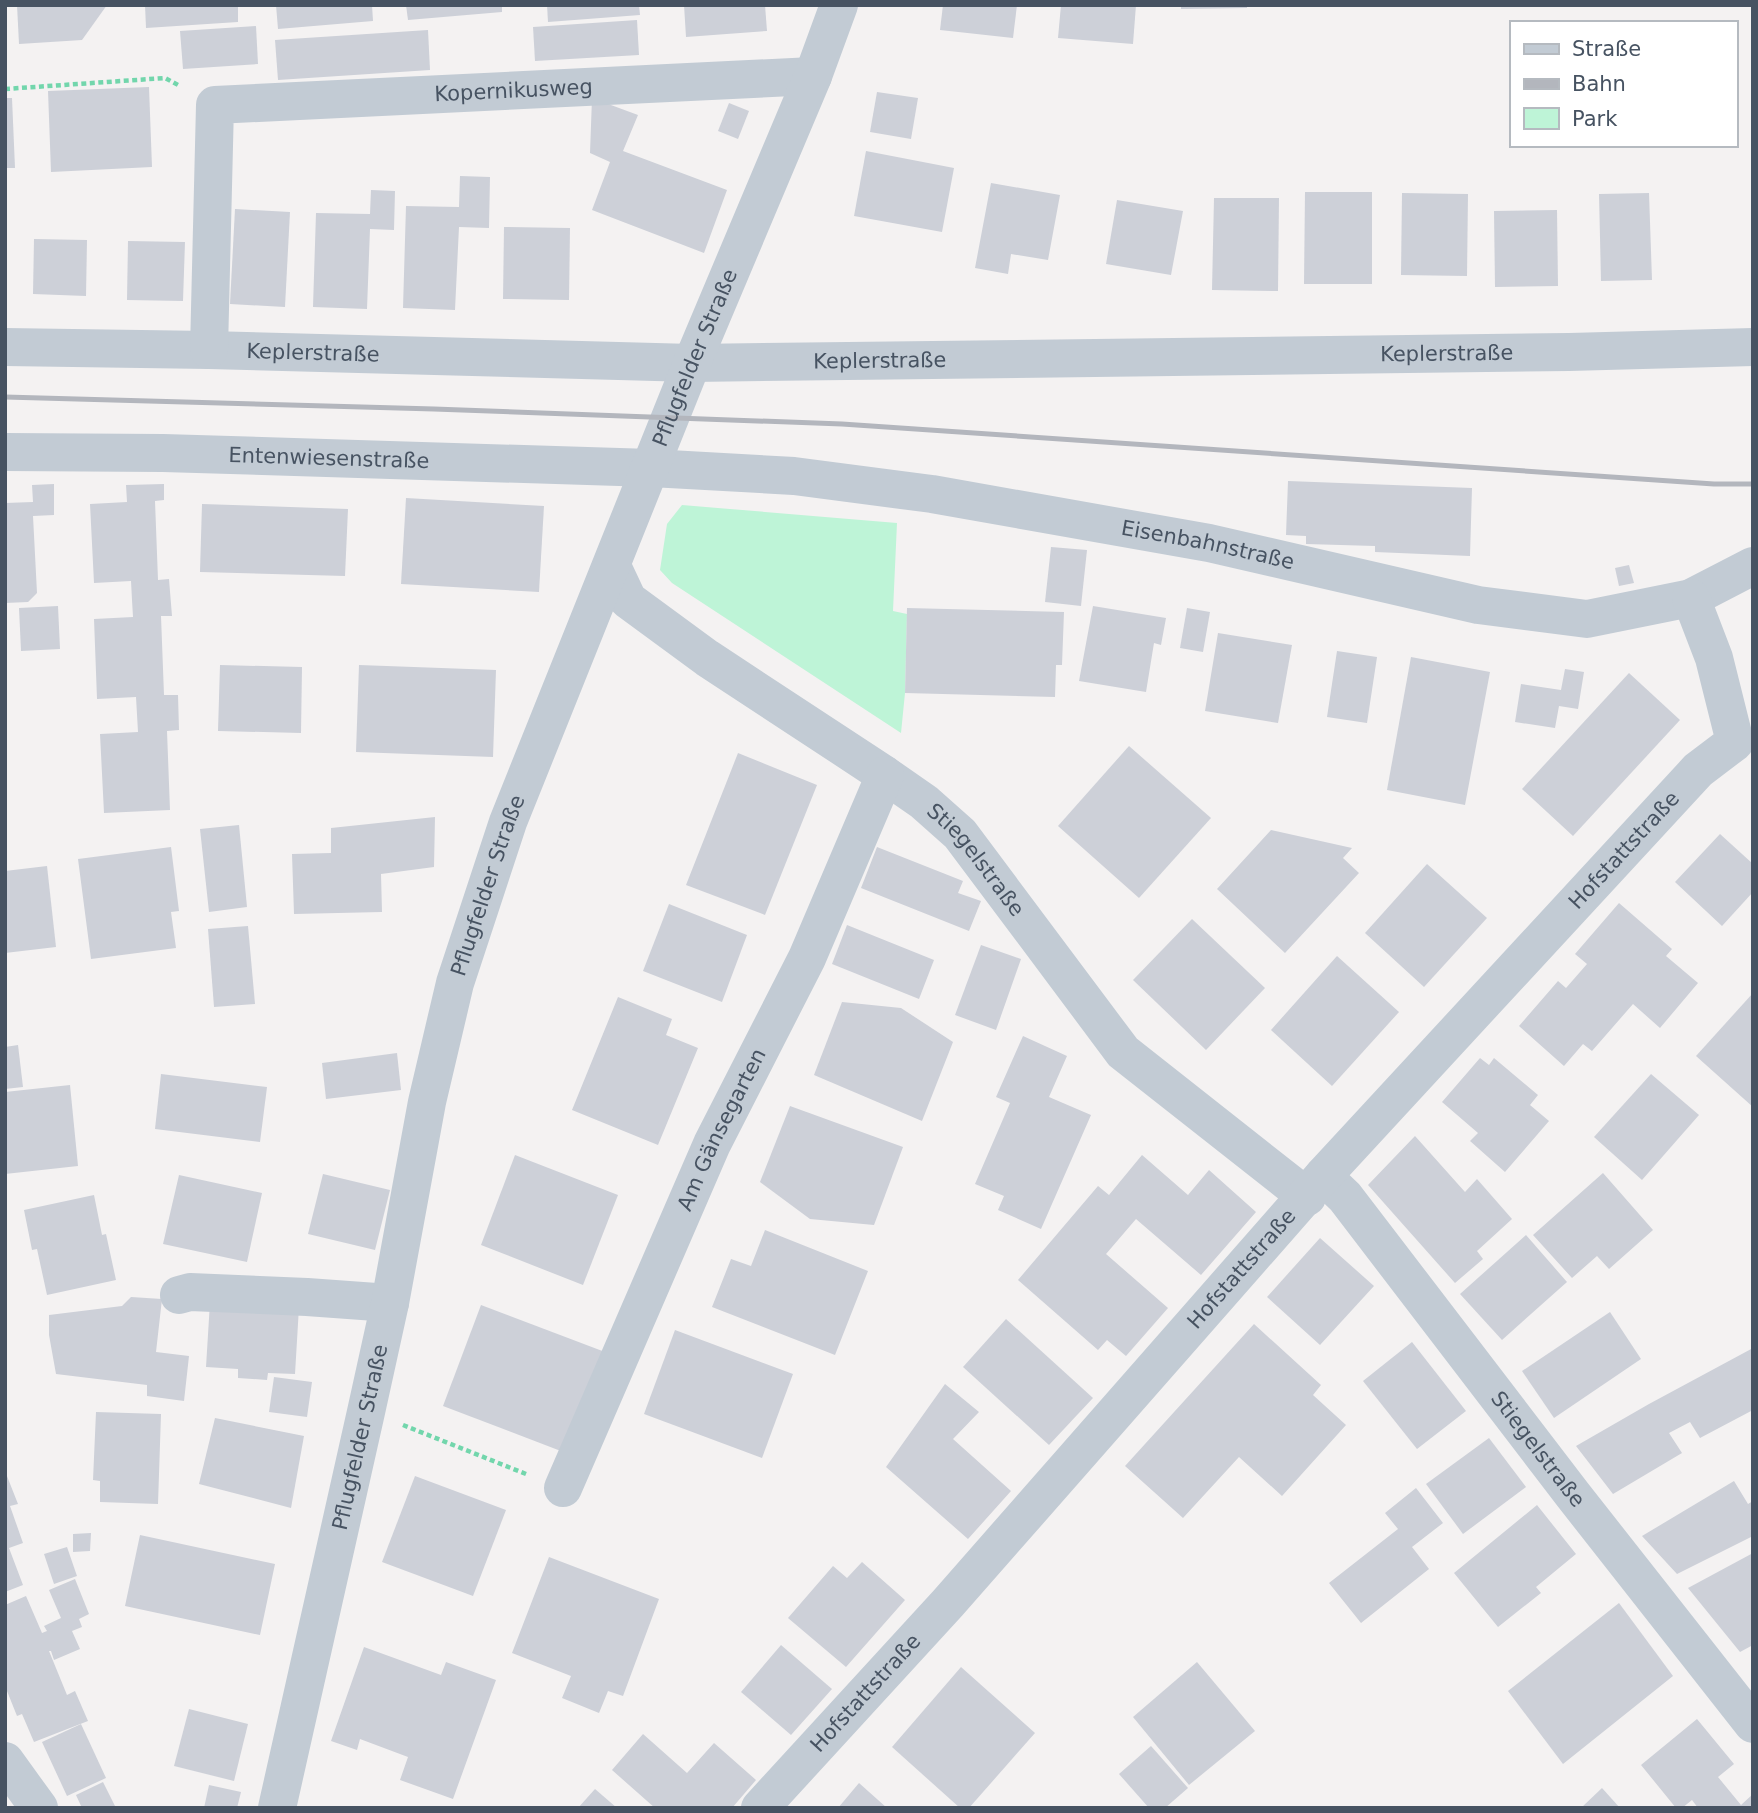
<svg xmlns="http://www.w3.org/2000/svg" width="1758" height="1813" font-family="'DejaVu Sans',sans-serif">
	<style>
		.green { fill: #bef4d7 }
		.building { fill: #cdd0d8 }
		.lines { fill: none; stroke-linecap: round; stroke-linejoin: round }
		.path { stroke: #72d6ac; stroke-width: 4.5; stroke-dasharray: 5 3.5; stroke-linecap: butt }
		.minor { stroke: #c2cbd4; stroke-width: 38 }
		.rail { stroke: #b3b6bd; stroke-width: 5 }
		.labels { text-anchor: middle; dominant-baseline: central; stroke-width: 6; stroke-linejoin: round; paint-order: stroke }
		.street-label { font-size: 21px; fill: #475362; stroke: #fff }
	</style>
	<rect width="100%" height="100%" fill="#f4f2f2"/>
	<polygon class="green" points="682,505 897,523 893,611 907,614 905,693 901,733 672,583 660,570 667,524"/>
	<g class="building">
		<polygon points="17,5 107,5 82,40 19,44"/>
		<polygon points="145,5 238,5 238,22 146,28"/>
		<polygon points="276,5 372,5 373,21 278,29"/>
		<polygon points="406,5 502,5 502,12 408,20"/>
		<polygon points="547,5 639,5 640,15 548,22"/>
		<polygon points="684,5 765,5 767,31 686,37"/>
		<polygon points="943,5 1017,5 1013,38 940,30"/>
		<polygon points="1061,5 1136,5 1133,44 1058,38"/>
		<polygon points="1181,5 1247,5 1247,8 1181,9"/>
		<polygon points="637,20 639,55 535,61 533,27"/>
		<polygon points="256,26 258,64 183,69 180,31"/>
		<polygon points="428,30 430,70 278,80 275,40"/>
		<polygon points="149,87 152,167 51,172 48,91"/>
		<polygon points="877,92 918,98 911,139 870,132"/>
		<polygon points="5,98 12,98 15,168 5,168"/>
		<polygon points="592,98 638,115 623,151 727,190 704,253 592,210 610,162 590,153"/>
		<polygon points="729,103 749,111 738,139 718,131"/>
		<polygon points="866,151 954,168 942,232 854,216"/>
		<polygon points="460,176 490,177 489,228 459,227 455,310 403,308 406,206 459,207"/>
		<polygon points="991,183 1060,195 1048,260 1011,254 1008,274 975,268"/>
		<polygon points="371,190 395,191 394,230 370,229 367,309 313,307 316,213 370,214"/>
		<polygon points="1305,192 1372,192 1372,284 1304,284"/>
		<polygon points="1402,193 1468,194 1467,276 1401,275"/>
		<polygon points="1649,193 1652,280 1601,281 1599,194"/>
		<polygon points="1214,198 1279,198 1278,291 1212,290"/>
		<polygon points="1117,200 1183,211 1171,275 1106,264"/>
		<polygon points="235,209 290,212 285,307 230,304"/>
		<polygon points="1557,210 1558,286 1495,287 1494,211"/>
		<polygon points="504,227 570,228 569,300 503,299"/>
		<polygon points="34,239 87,240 86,296 33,294"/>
		<polygon points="128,241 185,242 183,301 127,300"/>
		<polygon points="1288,481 1472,488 1470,556 1375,552 1375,546 1306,544 1306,536 1286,535"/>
		<polygon points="54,484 54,515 33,516 37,593 28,602 5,603 5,503 33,502 32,485"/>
		<polygon points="164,484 164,500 155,501 158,580 169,579 172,616 161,616 164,695 178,695 179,730 167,731 170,810 104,813 100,734 138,732 136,697 97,699 94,619 133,617 132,600 131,581 94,583 90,504 127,502 126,485"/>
		<polygon points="406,498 544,506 539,592 401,584"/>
		<polygon points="202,504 348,509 345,576 200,572"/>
		<polygon points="1051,547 1087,550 1081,606 1045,602"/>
		<polygon points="1629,565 1634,583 1619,586 1615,568"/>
		<polygon points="58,606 60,649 21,651 19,608"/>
		<polygon points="1093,606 1166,618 1161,645 1154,643 1146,692 1079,681"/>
		<polygon points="907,608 1064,612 1062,665 1056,665 1055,697 905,693"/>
		<polygon points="1187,608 1210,612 1203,652 1180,648"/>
		<polygon points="1218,633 1292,645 1278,723 1205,711"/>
		<polygon points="1337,651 1377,657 1367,723 1327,717"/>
		<polygon points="1411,657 1490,672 1465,805 1387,790"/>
		<polygon points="220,665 302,667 301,733 218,731"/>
		<polygon points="359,665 496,670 493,757 356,752"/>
		<polygon points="1565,669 1584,672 1578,709 1559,706 1555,728 1515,722 1521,684 1561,690"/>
		<polygon points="1629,673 1680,720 1573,836 1522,789"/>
		<polygon points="1129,746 1211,818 1139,898 1058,826"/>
		<polygon points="738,753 817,785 765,915 686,885"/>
		<polygon points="435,817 434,867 381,874 382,912 294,914 292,854 331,853 331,828"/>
		<polygon points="239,825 247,907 209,912 200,829"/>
		<polygon points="1271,830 1352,848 1343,858 1359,873 1285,953 1217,889"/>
		<polygon points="1720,834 1753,864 1753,892 1722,926 1675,882"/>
		<polygon points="171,847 179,911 171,912 176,948 91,959 78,859"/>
		<polygon points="877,847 963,881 958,893 981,901 969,931 861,888"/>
		<polygon points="1427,864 1487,918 1424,987 1365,933"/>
		<polygon points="47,866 56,947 5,953 5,871"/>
		<polygon points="1619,903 1672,949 1666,956 1698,983 1660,1028 1633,1004 1592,1051 1583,1044 1564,1066 1519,1026 1558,981 1566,988 1587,964 1575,954"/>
		<polygon points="669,904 747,935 722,1002 643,971"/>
		<polygon points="1192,919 1265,988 1206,1050 1133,980"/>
		<polygon points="847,925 934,960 919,999 832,964"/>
		<polygon points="248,926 255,1004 214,1007 208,929"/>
		<polygon points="981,945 1021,959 996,1030 955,1015"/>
		<polygon points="1337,956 1399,1012 1332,1086 1271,1030"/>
		<polygon points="1753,993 1753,1107 1696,1056"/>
		<polygon points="618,997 672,1019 666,1035 698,1048 658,1145 572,1110"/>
		<polygon points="842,1002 901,1008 953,1042 922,1121 814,1075"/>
		<polygon points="1023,1036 1067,1056 1049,1097 1091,1115 1041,1229 998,1210 1004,1196 975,1184 1010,1103 996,1097"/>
		<polygon points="18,1045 23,1087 5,1089 5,1047"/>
		<polygon points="397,1053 401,1090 326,1099 322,1063"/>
		<polygon points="1480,1058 1489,1065 1494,1058 1538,1095 1530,1105 1549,1121 1505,1172 1470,1141 1478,1133 1442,1102"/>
		<polygon points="161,1074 267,1087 260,1142 155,1129"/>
		<polygon points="1651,1074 1699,1115 1642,1180 1594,1137"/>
		<polygon points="70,1085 78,1166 5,1174 5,1092"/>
		<polygon points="790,1106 903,1147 874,1225 810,1219 760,1182"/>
		<polygon points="1415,1136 1465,1192 1477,1179 1512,1219 1477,1251 1483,1259 1455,1283 1368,1185"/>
		<polygon points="515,1155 618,1195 583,1285 481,1245"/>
		<polygon points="1142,1155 1188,1195 1209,1170 1256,1212 1201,1275 1136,1219 1106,1254 1168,1308 1126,1356 1107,1340 1098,1350 1018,1280 1098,1186 1109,1195"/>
		<polygon points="1603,1173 1653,1230 1609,1269 1597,1256 1572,1278 1533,1235"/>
		<polygon points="323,1174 390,1190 375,1250 308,1234"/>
		<polygon points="179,1175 262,1193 247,1262 163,1244"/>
		<polygon points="94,1195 102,1235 106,1234 116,1280 47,1295 37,1249 32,1250 24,1210"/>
		<polygon points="765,1230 868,1271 835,1355 712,1307 731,1259 751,1266"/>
		<polygon points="1526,1235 1567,1282 1502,1340 1460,1294"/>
		<polygon points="1320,1238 1374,1286 1320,1345 1267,1297"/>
		<polygon points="131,1297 162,1299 156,1352 189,1356 184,1401 147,1396 147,1385 56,1374 49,1335 49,1315 122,1306"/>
		<polygon points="210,1302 299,1307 295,1374 268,1373 267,1380 238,1378 238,1369 206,1367"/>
		<polygon points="481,1305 605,1352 566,1453 443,1406"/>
		<polygon points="1610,1312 1641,1359 1554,1418 1522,1371"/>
		<polygon points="1006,1319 1093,1398 1049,1445 963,1367"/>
		<polygon points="1254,1324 1321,1385 1313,1395 1346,1425 1282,1496 1239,1457 1183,1518 1125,1466"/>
		<polygon points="675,1330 793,1374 762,1458 644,1414"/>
		<polygon points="1412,1342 1466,1411 1417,1449 1363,1381"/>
		<polygon points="1753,1348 1753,1410 1700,1438 1690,1422 1669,1433 1682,1453 1613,1494 1576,1446 1649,1404"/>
		<polygon points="274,1377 312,1382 307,1417 269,1412"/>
		<polygon points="945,1384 979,1412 953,1439 1011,1491 968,1539 886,1467"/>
		<polygon points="96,1412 161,1414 158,1504 100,1502 100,1481 93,1480"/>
		<polygon points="215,1418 304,1436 291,1508 199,1484"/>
		<polygon points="1489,1438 1526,1487 1463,1534 1426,1484"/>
		<polygon points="5,1471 18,1504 10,1506 23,1543 9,1548 23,1585 5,1592"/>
		<polygon points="415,1476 506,1510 473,1596 382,1562"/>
		<polygon points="1734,1481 1748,1504 1753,1501 1753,1536 1677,1574 1642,1536"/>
		<polygon points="1416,1488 1443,1523 1412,1547 1429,1569 1361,1623 1329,1583 1398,1529 1385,1513"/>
		<polygon points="1537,1505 1576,1554 1536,1587 1541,1593 1498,1627 1454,1573"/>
		<polygon points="91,1533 90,1551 73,1552 73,1534"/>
		<polygon points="140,1535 275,1564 260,1635 125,1606"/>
		<polygon points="67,1547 77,1576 54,1584 44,1554"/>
		<polygon points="1753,1553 1753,1645 1740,1652 1688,1588"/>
		<polygon points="549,1557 659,1599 623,1696 608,1691 599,1713 562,1698 571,1676 512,1653"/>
		<polygon points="862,1562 905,1600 846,1667 788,1618 833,1566 847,1578"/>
		<polygon points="75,1579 89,1614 79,1619 82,1627 72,1631 80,1649 54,1660 51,1651 49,1651 67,1695 75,1691 88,1721 34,1742 22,1714 17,1716 5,1686 5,1605 26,1596 42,1633 47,1631 44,1626 61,1618 49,1590"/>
		<polygon points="1619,1603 1673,1676 1563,1764 1508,1691"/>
		<polygon points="781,1645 832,1689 791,1735 741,1692"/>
		<polygon points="364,1647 441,1675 446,1662 496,1680 453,1799 400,1780 408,1757 360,1739 357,1750 331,1741"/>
		<polygon points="1197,1662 1255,1731 1189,1785 1133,1717"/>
		<polygon points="961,1667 1035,1733 969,1808 960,1808 892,1747"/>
		<polygon points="189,1709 248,1724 234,1781 174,1766"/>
		<polygon points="1697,1719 1734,1764 1718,1777 1741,1805 1753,1794 1753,1808 1698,1808 1692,1800 1682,1808 1676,1808 1641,1765"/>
		<polygon points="81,1724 106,1778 67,1796 42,1742"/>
		<polygon points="643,1734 687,1773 714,1743 756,1780 732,1808 655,1808 612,1770"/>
		<polygon points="1151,1746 1188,1788 1165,1808 1149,1808 1119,1774"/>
		<polygon points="103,1782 116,1808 82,1808 76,1795"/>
		<polygon points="859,1783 887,1808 838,1808"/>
		<polygon points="209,1785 241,1792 237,1808 204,1808"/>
		<polygon points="1602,1788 1620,1808 1581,1808"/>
		<polygon points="595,1789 617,1808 578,1808"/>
	</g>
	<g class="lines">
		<g class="path">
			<polyline points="5,89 165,78 180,86"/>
			<polyline points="403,1425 526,1474"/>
		</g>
		<g class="minor">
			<path id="s1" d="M5,347L209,350L692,363L1569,352L1753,347"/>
			<path id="s2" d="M209,350L215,105L813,76"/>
			<path id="s3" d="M5,452L163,453L651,468L794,476L932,494L1209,543L1478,605L1587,619L1691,598L1753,566"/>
			<path id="s4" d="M612,566L628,600L707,658L885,775L924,802L960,834L1123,1052L1307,1197"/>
			<path id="s5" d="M1323,1176L1345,1197L1573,1495L1753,1724"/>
			<polyline points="179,1295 190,1292 307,1297 390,1303"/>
			<path id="s6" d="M563,1488L712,1144L807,958L885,775"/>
			<polyline points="5,1761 39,1808"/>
			<path id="s7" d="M277,1808L366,1412L390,1303L427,1102L455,983L508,822L692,363L813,76L839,5"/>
			<path id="s8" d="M760,1808L948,1603L1323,1176L1698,770L1735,742L1714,658L1691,598"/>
		</g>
		<polyline class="rail" points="5,397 434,409 842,424 1714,484 1753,484"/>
	</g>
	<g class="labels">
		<g class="street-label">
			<text stroke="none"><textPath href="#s2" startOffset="544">Kopernikusweg</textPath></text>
			<text stroke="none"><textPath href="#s1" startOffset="308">Keplerstraße</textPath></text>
			<text stroke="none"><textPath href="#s1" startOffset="1442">Keplerstraße</textPath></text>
			<text stroke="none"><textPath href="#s7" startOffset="1514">Pflugfelder Straße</textPath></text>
			<text stroke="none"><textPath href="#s1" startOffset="875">Keplerstraße</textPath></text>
			<text stroke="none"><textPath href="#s3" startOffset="324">Entenwiesenstraße</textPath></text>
			<text stroke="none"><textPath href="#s3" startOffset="1209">Eisenbahnstraße</textPath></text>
			<text stroke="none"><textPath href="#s8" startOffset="1290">Hofstattstraße</textPath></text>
			<text stroke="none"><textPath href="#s4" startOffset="474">Stiegelstraße</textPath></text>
			<text stroke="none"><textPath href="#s7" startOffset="947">Pflugfelder Straße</textPath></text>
			<text stroke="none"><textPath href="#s6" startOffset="392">Am Gänsegarten</textPath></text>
			<text stroke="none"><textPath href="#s8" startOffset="723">Hofstattstraße</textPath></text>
			<text stroke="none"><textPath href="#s7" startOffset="380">Pflugfelder Straße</textPath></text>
			<text stroke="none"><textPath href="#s5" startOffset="348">Stiegelstraße</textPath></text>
			<text stroke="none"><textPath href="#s8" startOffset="156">Hofstattstraße</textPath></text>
		</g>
	</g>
	<rect width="1758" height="1813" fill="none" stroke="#475362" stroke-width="14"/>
	<rect x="1510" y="21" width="228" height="126" fill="#ffffff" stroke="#b5bac0" stroke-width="2"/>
	<rect x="1524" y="44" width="35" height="10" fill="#c2cbd4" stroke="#b5bac0" stroke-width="2"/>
	<text x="1572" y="56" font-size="21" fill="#475362">Straße</text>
	<rect x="1524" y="79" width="35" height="10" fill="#b3b6bd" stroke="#b5bac0" stroke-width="2"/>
	<text x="1572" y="91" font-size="21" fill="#475362">Bahn</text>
	<rect x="1524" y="108" width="35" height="21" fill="#bef4d7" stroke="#b5bac0" stroke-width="2"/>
	<text x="1572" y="126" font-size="21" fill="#475362">Park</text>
</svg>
